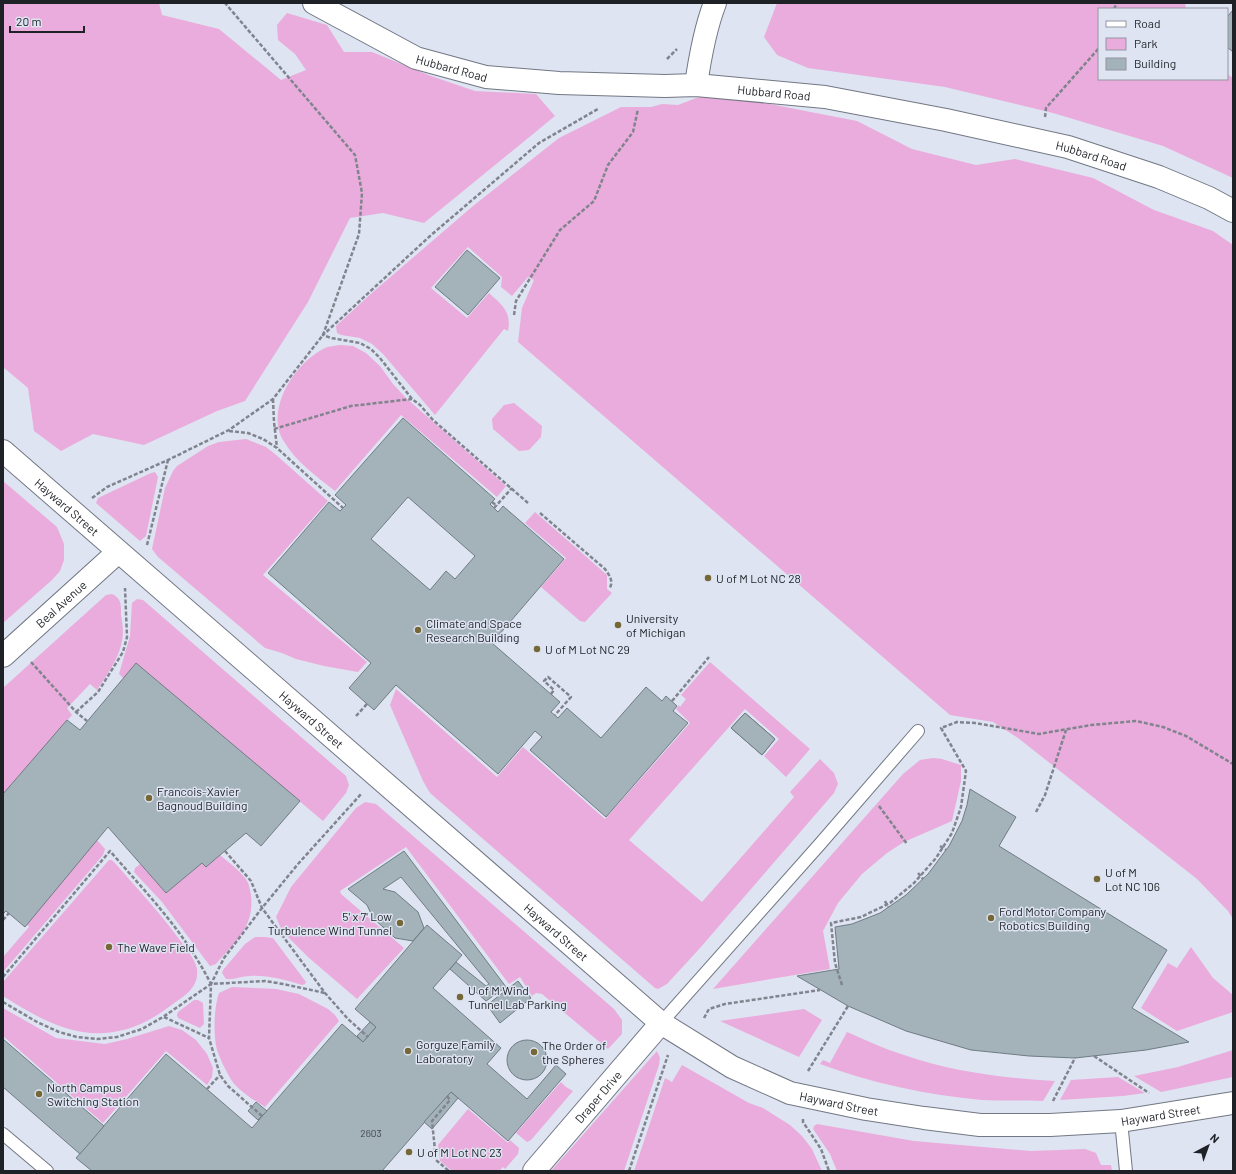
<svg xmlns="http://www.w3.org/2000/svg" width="1236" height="1174" font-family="Barlow,sans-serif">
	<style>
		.green { fill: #eaacdc }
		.building { fill: #a4b2ba; stroke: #6f7c84; fill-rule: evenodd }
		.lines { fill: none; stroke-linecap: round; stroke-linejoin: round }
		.service-casing { stroke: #727783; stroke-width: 14 }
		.minor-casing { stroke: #727783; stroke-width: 24 }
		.tertiary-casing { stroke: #727783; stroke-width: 24 }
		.path { stroke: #80848e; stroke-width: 2.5; stroke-dasharray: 4 2; stroke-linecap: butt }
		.service { stroke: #fff; stroke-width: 12 }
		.minor { stroke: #fff; stroke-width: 22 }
		.tertiary { stroke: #fff; stroke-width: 22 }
		.poi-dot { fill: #766836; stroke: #dee4f2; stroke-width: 1.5 }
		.labels { text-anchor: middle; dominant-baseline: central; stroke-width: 3; stroke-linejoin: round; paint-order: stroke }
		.number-label { font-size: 10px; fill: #40454b }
		.street-label { font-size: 12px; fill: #1e2126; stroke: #dee4f2 }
		.poi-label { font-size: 12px; fill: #1e2126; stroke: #dee4f2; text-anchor: start }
	</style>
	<rect width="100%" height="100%" fill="#dee4f2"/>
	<g class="green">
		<polygon points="3,3 159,3 162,15 219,29 281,80 306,70 295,54 278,40 277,25 287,13 327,25 344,52 372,52 431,76 475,91 536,94 555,116 424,223 383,213 350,218 308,302 245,401 217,411 144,445 93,434 61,451 34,431 28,388 3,367"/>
		<polygon points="777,3 1185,3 1186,9 1099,9 1099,79 1227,79 1227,74 1233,78 1233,178 1163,146 1053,113 945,87 808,68 777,55 764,37"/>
		<path d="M699,97L739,98L857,121L912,149L976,165L1015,159L1093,178L1154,210L1213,231L1233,245V919L1228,911L1197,879L1018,738L993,722L950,715L518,342L522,308L534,280L528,277L512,296L501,287L502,277L468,247L431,288L467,318L489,293C502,305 512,312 508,331L504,329L435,415L383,354L372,344L360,338L341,335L337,333L336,326L373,292L473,206L559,138L621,107H651L662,104L678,105Z"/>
		<path d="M340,345L353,346L366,353L380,366L393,384L406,398L506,486L497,497L401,415L335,491C316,476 295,461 283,440C265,408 296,362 325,348C329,346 335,346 340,345Z"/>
		<polygon points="514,403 542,426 541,437 529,450 519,451 493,429 492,419 504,405"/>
		<polygon points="246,439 266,447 275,454 328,501 263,575 367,662 358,672 324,666 296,659 282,653 265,648 158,557 152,549 165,488 173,471 177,466 208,446 219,442"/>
		<polygon points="155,472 158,477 146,536 140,541 96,503 98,498 151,473"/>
		<polygon points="3,481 57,527 64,544 64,560 60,571 52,580 3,623"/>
		<polygon points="535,512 607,575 607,589 612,593 585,622 580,621 541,587 566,558 525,523"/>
		<path d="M112,594C122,599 121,605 121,615C122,621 123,627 123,633C122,655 108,673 97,690L90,684L67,708L72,715L3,794V688L106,595Z"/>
		<polygon points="137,599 143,600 346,776 349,785 346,793 323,821 136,663 123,678 119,674 130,636 132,603"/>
		<polygon points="710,662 810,749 786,777 764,756 779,739 745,709 629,840 702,902 794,797 790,792 820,759 834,773 838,784 834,793 700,948 667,984 658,989 655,988 430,793 423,781 390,705 396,689 497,777 523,747 605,819 690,723 676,709 679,705 680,707 686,699 681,695"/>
		<polygon points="933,758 942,759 961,765 961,781 952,821 904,842 887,853 862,874 838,903 823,931 830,969 713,989 903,774 920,760"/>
		<polygon points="365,802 376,804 614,1009 622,1020 622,1034 608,1049 542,994 536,993 532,996 520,977 509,984 406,847 340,891 341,894 404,948 357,999 308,957 282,931 276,917 291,887 356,808"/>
		<polygon points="97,840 105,849 103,855 3,972 3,957 29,927 27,924"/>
		<path d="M220,855C228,862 238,869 245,878C249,882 250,890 251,895C255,927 234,943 216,964L210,966L162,902L134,872L135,868L140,864L166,893L202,863L206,867Z"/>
		<path d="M109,860H111L113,861C137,888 161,914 182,943C187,950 195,959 197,969C199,987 186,995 173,1004C165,1010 156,1016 147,1021C93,1048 50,1026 3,996V982Z"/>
		<path d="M255,937H265L273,938L306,982L305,984L302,985C286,980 267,975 250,976C242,976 234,980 226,979L222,973L223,970L245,944Z"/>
		<polygon points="1191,947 1213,978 1233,995 1233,1012 1177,1031 1141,1008 1168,963 1177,968"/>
		<path d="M232,987L276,989L299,994L328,1009L335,1015L339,1021L265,1107C254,1100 240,1092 232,1081C227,1073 220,1059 217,1050C213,1035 214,1007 219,993Z"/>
		<polygon points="194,1000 198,1000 203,1003 204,1024 200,1028 178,1018 177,1015 178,1012"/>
		<polygon points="3,1008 56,1038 105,1044 127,1039 169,1026 182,1030 196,1040 207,1054 213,1068 212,1077 207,1085 166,1051 103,1123 3,1036"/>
		<polygon points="804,1009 822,1020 799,1057 720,1021"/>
		<path d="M847,1032C866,1040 884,1049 904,1055C952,1072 1004,1078 1055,1081L1043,1101C1023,1100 1002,1101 982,1100C927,1095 871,1083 820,1064L823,1060L830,1063Z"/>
		<polygon points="1233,1050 1233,1077 1161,1092 1134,1076 1178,1067"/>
		<polygon points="657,1051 660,1058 659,1065 624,1171 551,1171"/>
		<polygon points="682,1065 749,1103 763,1108 790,1125 802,1136 812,1149 822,1171 634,1171 665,1078 672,1082"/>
		<polygon points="1118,1077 1145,1093 1123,1096 1060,1100 1071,1080"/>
		<polygon points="561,1082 566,1087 573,1091 531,1140 527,1142 516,1133"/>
		<polygon points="468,1109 508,1143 510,1140 519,1148 518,1154 505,1169 503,1167 500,1170 501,1171 452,1171 440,1161 438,1145"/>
		<polygon points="817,1124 914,1141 1031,1151 1085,1149 1096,1153 1101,1165 1111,1165 1112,1171 837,1171 830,1154 813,1129 814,1126"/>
	</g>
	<g class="building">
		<polygon points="1233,10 1233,52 1227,47 1227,17"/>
		<polygon points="467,250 500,278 468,315 435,287"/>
		<path d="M403,418L495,499L490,504L498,512L503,506L564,559L492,643L560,702L551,712L558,718L567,708L601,738L646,687L662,701L666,696L677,706L673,711L688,723L606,817L530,750L542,737L535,731L498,774L396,685L374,710L349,688L371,663L268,573L329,502L340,511L346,505L335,495ZM408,497L475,556L455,579L446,571L430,590L371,539Z"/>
		<polygon points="136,663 300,801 261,846 246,833 206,867 202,863 166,893 108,827 25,927 6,911 3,914 3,794 67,720 80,730"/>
		<polygon points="745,713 775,739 762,755 731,728"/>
		<polygon points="745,713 775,739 762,755 731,728"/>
		<polygon points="970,789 1016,817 999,846 1167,950 1132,1008 1189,1042 1146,1050 1075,1058 1029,1056 971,1050 906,1031 848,1006 797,976 839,969 835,927 852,924 880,913 906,895 928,874 949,846 962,821 967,805"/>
		<polygon points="404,851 506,987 486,1001 450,969 456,962 486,986 489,984 401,877 383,889 395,892 418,912 424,928 413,941 395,938 373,918 367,905 348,889"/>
		<polygon points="427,925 462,955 433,988 501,1048 487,1064 527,1099 556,1065 566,1074 508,1141 451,1092 382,1171 92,1171 76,1158 166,1054 252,1128 342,1024 363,1042 376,1027 355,1009"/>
		<polygon points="518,981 531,998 500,1023 487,1005"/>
		<polygon points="370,1022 376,1027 363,1042 357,1036"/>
		<polygon points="3,1039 104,1126 80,1154 3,1087"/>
		<circle cx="527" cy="1060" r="20"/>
		<polygon points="451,1092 458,1098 432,1129 424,1122"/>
		<polygon points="256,1102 267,1111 258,1120 248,1111"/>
	</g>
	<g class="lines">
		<defs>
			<g id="service">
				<polyline points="661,1023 820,844 918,731"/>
				<polyline points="1121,1121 1126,1171"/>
				<polyline points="3,1134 47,1171"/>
			</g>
			<g id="minor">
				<path d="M696,85C700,57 705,29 715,3"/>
				<path id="s1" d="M534,1171L661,1023"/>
			</g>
			<g id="tertiary">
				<path id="s2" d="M314,3L416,58L486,77L559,83L665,86L696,85L825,97L946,120L1068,147L1159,177L1209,198L1233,211"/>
				<path id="s3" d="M3,451L661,1023L732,1067L790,1093L866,1109L924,1118L980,1125H1050L1121,1121L1233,1103"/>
				<path id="s4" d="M3,656L118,552"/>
			</g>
		</defs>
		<use href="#service" class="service-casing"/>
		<use href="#minor" class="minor-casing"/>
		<use href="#tertiary" class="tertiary-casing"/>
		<g class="path">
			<polyline points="1114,9 1117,3"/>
			<polyline points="667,59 677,49"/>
			<polyline points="1045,117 1046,108 1099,48"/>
			<polyline points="514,315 516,301 560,230 594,201 608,165 633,132 638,109"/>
			<polyline points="273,399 274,422 277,448"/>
			<polyline points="274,429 351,406 412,399"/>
			<polyline points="229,431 248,433 263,439 277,448 343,508"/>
			<polyline points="92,498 107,487 168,460 229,430 273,399 323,335 359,234 362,193 355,155 225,3"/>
			<polyline points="492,502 497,506"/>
			<polyline points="528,503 433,420 420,405 412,399 380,358 371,349 360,343 331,338 323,335 430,236 539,143 598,109"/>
			<polyline points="494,508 512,488"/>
			<path d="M540,513L605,569C610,576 614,582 609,589"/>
			<polyline points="147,545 168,460"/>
			<polyline points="31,662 76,712 87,721"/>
			<polyline points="551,694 554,690 544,681 548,677 571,697 555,715"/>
			<polyline points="672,701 709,657"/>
			<polyline points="76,712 98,692 123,652 127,637 125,588"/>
			<polyline points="356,716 367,704"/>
			<polyline points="879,806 907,844"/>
			<polyline points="1036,812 1045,795 1066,730"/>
			<polyline points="940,846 946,850"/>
			<polyline points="225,851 251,881 262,908 325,993 348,1019 368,1037"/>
			<polyline points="918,873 923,879"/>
			<polyline points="885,901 888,907"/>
			<polyline points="3,920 9,913"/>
			<path d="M3,977L110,851C148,895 184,931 211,984"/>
			<polyline points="842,985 835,963 831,923 861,917 890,903 914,883 936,858 952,833 961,807 966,771 941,728 957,722 975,723 1039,734 1091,725 1136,721 1163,727 1186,736 1233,764"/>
			<polyline points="3,1002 37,1022 59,1032 77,1037 97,1039 117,1037 142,1029 163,1017 211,984 265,981 283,984 325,993"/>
			<polyline points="164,1017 209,1038"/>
			<polyline points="704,1018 709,1009 725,1004 820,990"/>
			<polyline points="1094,1056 1149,1093"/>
			<polyline points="808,1071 848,1006"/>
			<polyline points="207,1089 220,1075"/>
			<polyline points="447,1096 450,1100 432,1121 436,1160 449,1171"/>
			<polyline points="1053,1101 1075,1058"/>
			<polyline points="262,1116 228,1086 220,1075 209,1038 211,984 224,958 262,908 298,864 362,793"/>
			<polyline points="803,1119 803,1122 821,1149 829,1171"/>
			<polyline points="629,1171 668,1055"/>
		</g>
		<use href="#service" class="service"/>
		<use href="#minor" class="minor"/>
		<use href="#tertiary" class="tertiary"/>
	</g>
	<g class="poi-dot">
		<circle cx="708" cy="578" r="4"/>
		<circle cx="618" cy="625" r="4"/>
		<circle cx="418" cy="630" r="4"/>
		<circle cx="537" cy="649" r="4"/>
		<circle cx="149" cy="798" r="4"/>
		<circle cx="1097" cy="879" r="4"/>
		<circle cx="991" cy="918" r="4"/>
		<circle cx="400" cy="923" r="4"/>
		<circle cx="109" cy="947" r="4"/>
		<circle cx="460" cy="997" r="4"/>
		<circle cx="408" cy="1051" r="4"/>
		<circle cx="534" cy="1052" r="4"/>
		<circle cx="39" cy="1094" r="4"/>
		<circle cx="409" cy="1152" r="4"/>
	</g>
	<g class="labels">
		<g class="number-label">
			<text x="371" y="1133">2603</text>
		</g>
		<g class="street-label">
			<text stroke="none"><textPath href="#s2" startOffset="153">Hubbard Road</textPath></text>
			<text stroke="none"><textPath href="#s2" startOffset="477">Hubbard Road</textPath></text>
			<text stroke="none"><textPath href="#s2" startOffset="801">Hubbard Road</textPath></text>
			<text stroke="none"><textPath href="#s3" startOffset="85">Hayward Street</textPath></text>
			<text stroke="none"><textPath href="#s4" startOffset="78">Beal Avenue</textPath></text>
			<text stroke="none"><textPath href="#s3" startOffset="409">Hayward Street</textPath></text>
			<text stroke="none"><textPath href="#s3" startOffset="733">Hayward Street</textPath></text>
			<text stroke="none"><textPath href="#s1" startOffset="98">Draper Drive</textPath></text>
			<text stroke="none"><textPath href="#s3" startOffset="1069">Hayward Street</textPath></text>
			<text stroke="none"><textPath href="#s3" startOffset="1393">Hayward Street</textPath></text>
		</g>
		<g class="poi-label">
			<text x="716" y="578">U of M Lot NC 28</text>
			<text x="626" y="618">University<tspan x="626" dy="14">of Michigan</tspan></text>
			<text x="426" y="623">Climate and Space<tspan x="426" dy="14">Research Building</tspan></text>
			<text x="545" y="649">U of M Lot NC 29</text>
			<text x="157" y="791">Francois‑Xavier<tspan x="157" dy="14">Bagnoud Building</tspan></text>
			<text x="1105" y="872">U of M<tspan x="1105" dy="14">Lot NC 106</tspan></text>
			<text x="999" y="911">Ford Motor Company<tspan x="999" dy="14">Robotics Building</tspan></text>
			<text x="392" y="916" text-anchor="end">5' x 7' Low<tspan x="392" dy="14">Turbulence Wind Tunnel</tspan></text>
			<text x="117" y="947">The Wave Field</text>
			<text x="468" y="990">U of M Wind<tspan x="468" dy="14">Tunnel Lab Parking</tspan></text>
			<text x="416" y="1044">Gorguze Family<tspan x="416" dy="14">Laboratory</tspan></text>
			<text x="542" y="1045">The Order of<tspan x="542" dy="14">the Spheres</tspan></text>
			<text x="47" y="1087">North Campus<tspan x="47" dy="14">Switching Station</tspan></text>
			<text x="417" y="1152">U of M Lot NC 23</text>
		</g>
	</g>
	<rect width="1236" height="1174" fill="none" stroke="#1e2126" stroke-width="8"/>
	<rect x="1098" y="8" width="130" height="72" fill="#dee4f2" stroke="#9196a0"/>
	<rect x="1106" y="21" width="20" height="6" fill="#ffffff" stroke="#9196a0"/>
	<text x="1134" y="28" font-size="12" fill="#1e2126">Road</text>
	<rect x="1106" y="38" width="20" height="12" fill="#eaacdc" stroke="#9196a0"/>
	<text x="1134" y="48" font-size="12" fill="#1e2126">Park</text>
	<rect x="1106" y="58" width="20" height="12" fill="#a4b2ba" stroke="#9196a0"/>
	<text x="1134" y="68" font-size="12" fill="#1e2126">Building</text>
	<g transform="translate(1208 1146) rotate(41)" stroke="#dee4f2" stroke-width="3" paint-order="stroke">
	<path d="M0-3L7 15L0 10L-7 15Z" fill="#1e2126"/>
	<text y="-6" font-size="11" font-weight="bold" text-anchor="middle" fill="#1e2126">N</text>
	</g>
	<path d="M10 26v6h74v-6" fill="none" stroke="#1e2126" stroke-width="2"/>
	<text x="16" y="26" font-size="12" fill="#1e2126" stroke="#dee4f2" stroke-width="3" paint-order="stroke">20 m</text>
</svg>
